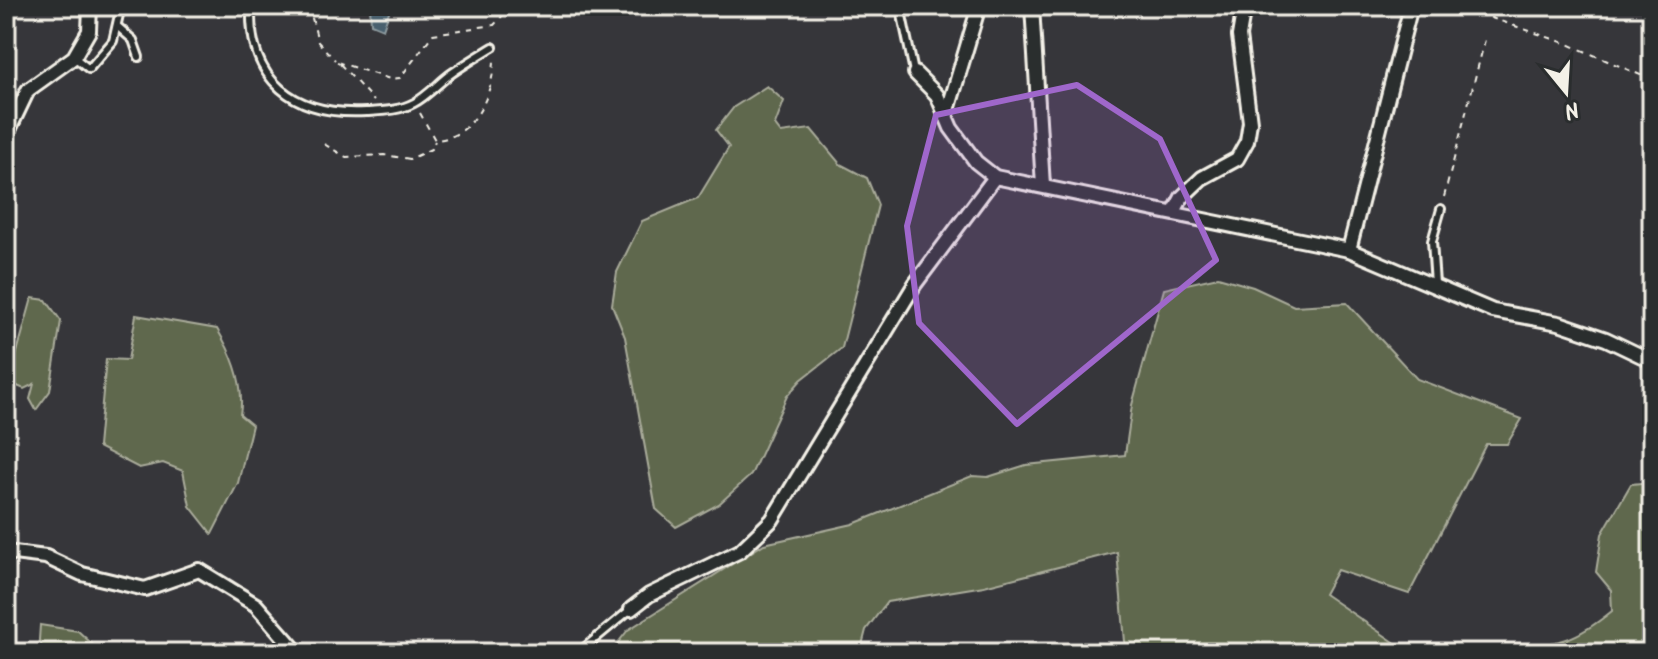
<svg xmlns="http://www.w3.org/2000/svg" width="1658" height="659" font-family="Kalam,sans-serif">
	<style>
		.green { fill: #5f674e; stroke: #aaac9b; stroke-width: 2 }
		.water { fill: #4a616e; stroke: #8e9b9f; stroke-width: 2 }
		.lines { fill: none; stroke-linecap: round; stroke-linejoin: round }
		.lane-casing { stroke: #f4f1e8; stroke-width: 12 }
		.street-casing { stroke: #f4f1e8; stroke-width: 18 }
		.path { stroke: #f4f1e8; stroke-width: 2; stroke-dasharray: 6 6; stroke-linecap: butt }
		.lane { stroke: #2a2d2e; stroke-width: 6 }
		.street { stroke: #2a2d2e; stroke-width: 12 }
		.marked { fill: #9f67cb; fill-opacity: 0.2; stroke: #9f67cb; stroke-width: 6; stroke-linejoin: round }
	</style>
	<rect width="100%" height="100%" fill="#36363a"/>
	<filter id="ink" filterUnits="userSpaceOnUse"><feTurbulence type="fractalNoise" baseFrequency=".0125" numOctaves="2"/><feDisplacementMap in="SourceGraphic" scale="16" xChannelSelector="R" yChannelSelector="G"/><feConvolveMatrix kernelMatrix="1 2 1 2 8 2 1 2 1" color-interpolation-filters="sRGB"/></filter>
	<g filter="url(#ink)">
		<g class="green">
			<polygon points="767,86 784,101 775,125 781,133 811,129 840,164 867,178 878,205 842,348 801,380 787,396 751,475 719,504 676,527 656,509 625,337 612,305 617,272 642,221 698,198 729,147 716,130 734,107"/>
			<polygon points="1218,277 1253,287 1294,306 1347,303 1417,379 1522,419 1507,444 1486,444 1409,594 1337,570 1324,594 1410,653 1126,653 1117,552 984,586 887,602 866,630 860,653 610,653 628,630 764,544 853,524 972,476 988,477 1026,465 1125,455 1132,405 1164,289"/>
			<polygon points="32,298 46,300 61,321 50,391 36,410 30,399 34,384 24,389 15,385 16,356"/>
			<path d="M136,315L217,329C233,355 245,384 240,415L252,425L238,483L212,534L190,506L183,471L163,463L139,468L98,447L106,359L128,360Z"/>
			<path d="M1652,482V495L1644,500L1652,530V653H1510L1511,647C1559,644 1574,642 1612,611L1611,590L1596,572L1602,534L1631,484Z"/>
			<polygon points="40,625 78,631 102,653 45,653 39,640"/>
		</g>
		<polygon class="water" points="370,6 391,6 383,29 371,24"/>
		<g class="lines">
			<defs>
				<g id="lane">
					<path d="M251,6C248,81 294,116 366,112C382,111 399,111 414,103C428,96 439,82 452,73C465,64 480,55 493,47"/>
					<polyline points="900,6 914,72"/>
					<polyline points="117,26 133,40 139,57"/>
					<polyline points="74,57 89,69 113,41 121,6"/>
					<polyline points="1435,284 1432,241 1441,209"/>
					<polyline points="578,653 631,609"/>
				</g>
				<g id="street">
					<polyline points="1032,6 1043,186"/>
					<polyline points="915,73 937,95 951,128 976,162 995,177 1349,250 1493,311 1559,323 1606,339 1652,361"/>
					<polyline points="946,117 979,6"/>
					<polyline points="6,136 28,90 74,57 89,31 90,6"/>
					<polyline points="1174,212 1182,197 1202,178 1237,159 1247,141 1250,122 1239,36 1244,6"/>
					<polyline points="1349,250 1409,14"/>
					<polyline points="6,552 46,557 82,574 145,589 199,570 256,605 298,653"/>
					<polyline points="631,609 649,595 740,551 772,520 915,284 995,177"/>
				</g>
			</defs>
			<use href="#lane" class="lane-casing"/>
			<use href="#street" class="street-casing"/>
			<g class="path">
				<polyline points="309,6 318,42 335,60"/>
				<polyline points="1456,6 1568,44 1652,80"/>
				<polyline points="337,62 390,79 400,78 433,34 494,25 511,6"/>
				<polyline points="340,64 374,101"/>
				<path d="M420,113L435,140C475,138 494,92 494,58"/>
				<polyline points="324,144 346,157 384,155 410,159 431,149 435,141"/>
				<polyline points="1444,197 1486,36"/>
			</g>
			<use href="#lane" class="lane"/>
			<use href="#street" class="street"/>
		</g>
	</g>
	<path class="marked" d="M1077,85L1160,139L1216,260L1017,424L919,323L907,226L936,115Z"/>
	<rect width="1658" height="659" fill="none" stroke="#2a2d2e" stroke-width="32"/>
	<rect x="16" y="16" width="1626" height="627" fill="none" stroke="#f4f1e8" stroke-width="3" filter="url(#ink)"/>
	<g transform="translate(1566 92) rotate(162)" stroke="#2a2d2e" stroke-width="6" paint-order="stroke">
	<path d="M0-6L14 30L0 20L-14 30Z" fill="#f4f1e8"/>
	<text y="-12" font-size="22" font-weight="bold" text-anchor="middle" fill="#f4f1e8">N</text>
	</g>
</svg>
